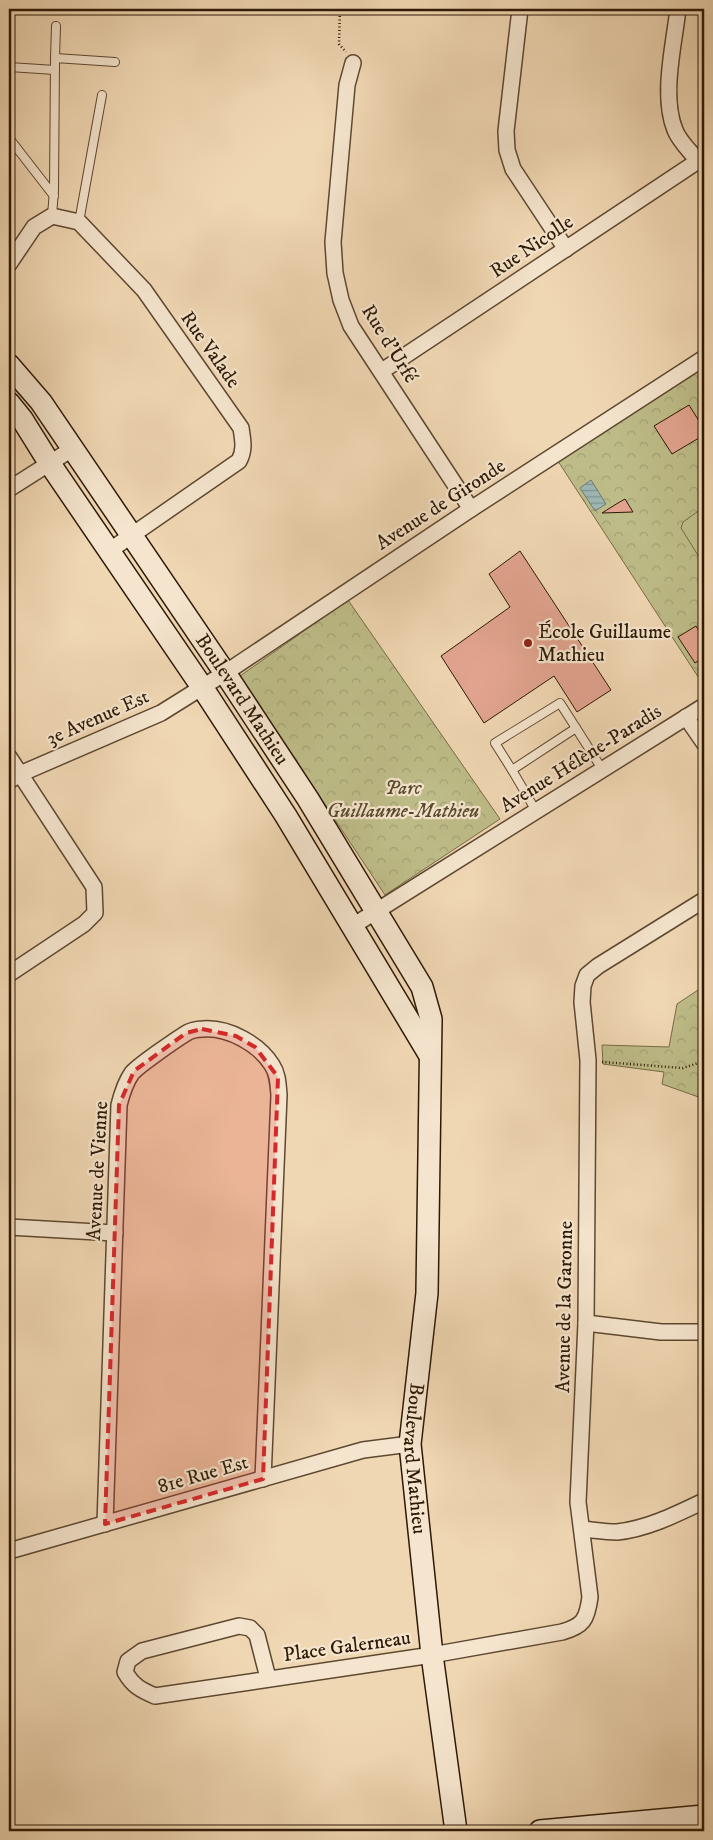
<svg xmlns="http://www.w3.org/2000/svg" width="713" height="1840" font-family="'IM FELL DW Pica',serif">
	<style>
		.forest { fill: url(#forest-crowns); stroke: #766b47 }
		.pitch { fill: #bebd89; stroke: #766b47 }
		.water { fill: url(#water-rules); stroke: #71786f }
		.building { fill: #e2a48f; stroke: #2e1905 }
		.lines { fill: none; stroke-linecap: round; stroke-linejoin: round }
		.lane-casing { stroke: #5e4830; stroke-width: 10 }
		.street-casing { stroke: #5e4830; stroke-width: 18 }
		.secondary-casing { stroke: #2e1905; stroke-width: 24 }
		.path { stroke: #2e1905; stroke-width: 2.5; stroke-dasharray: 1 2.5; stroke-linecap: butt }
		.lane { stroke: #f5e5ce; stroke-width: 8 }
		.street { stroke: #f5e5ce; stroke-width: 15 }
		.secondary { stroke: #f5e5ce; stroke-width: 21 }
		.marked { fill: #d62828; fill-opacity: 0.2; stroke: #d62828; stroke-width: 4; stroke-dasharray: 10 6; stroke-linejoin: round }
		.poi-dot { fill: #8f2418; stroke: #f5e5ce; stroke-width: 2 }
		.labels { text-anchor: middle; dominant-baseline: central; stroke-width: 4.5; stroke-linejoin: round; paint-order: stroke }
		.street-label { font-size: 20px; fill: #2e1905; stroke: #f5e5ce }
		.poi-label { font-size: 20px; fill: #2e1905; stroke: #f5e5ce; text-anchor: start }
		.park-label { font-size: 20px; font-style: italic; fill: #594a2d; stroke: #f5e5ce }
	</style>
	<defs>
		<pattern id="forest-crowns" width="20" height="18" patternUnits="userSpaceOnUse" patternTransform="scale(1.25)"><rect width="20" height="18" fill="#bebd89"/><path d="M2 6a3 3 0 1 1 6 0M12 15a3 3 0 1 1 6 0" fill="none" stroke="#a4a275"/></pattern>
		<pattern id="water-rules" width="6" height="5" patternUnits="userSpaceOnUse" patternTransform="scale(1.25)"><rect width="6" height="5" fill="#9db8b5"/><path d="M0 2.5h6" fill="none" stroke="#809591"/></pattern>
	</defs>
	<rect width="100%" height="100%" fill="#f0d7b3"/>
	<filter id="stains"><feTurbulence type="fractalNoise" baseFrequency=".004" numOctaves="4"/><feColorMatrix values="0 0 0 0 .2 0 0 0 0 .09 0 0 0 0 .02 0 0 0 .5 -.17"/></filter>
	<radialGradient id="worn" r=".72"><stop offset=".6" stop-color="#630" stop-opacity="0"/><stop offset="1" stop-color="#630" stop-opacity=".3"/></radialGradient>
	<g class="forest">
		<polygon points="704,358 704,686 554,455"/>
		<polygon points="348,600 500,819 385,895 240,676"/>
		<polygon points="704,986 704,1099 662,1084 664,1072 603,1064 602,1045 669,1047 677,1004"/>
	</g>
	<polygon class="pitch" points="704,507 704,565 681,528 683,522"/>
	<polygon class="water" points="591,480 606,504 595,511 580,488"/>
	<g class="building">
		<polygon points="689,405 704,429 704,435 672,454 654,426"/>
		<polygon points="625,499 633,512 602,513 618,503"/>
		<polygon points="520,551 611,690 577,712 554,676 484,723 441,656 510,607 489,574"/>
		<polygon points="696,626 704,639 704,657 695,663 678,637"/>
	</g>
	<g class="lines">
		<defs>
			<g id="lane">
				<polyline points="55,58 56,26"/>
				<polyline points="9,67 55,70"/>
				<polyline points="9,138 54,196"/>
				<polyline points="52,216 54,190 55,58 115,62"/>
				<polyline points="79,222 102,95"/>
				<polyline points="512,770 495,743 560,703 576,728"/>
				<polyline points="536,811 512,770 576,728 602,769"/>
			</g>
			<g id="street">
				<polyline points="520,9 506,131 507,150 513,169 566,249"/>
				<path d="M678,9C674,45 661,96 675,130C679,141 691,152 698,161"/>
				<polyline points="353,63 347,85 333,242 335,273 341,300 351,326 471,509"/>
				<path d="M9,264L34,227L52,216L79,222L144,290L241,428C243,441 245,450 239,461L109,551"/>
				<polyline points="382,371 704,157"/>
				<polyline points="9,489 72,449"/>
				<polyline points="686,717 704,743"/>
				<polyline points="9,757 94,887 95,913 84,924 9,974"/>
				<polyline points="9,781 20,774 161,713 225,673 471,509 704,358"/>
				<polyline points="351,927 704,706"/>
				<polyline points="9,1227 115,1233"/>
				<polyline points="586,1323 661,1332 704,1332"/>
				<path d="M105,1524L119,1105C122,1093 125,1083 132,1073C139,1065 174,1041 185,1034C189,1031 197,1029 203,1029C228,1027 259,1044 272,1065C278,1074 278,1084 279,1095L263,1479"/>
				<path d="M582,1529C593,1530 606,1532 617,1532C647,1529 677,1514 704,1501"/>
				<polyline points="9,1551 363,1450 410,1444"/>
				<path d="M268,1678L257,1635L250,1628L239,1626L142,1651L128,1661L125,1672C133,1686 141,1690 155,1696L432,1655L562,1632C583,1626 587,1620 590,1597L578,1502L586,1323L588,1060L582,1002L583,986L587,975L598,966L704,900"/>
			</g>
			<g id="secondary">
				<path id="s1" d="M9,365L41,402L225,673L308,799L422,987L431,1019L427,1293L410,1444L432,1655L456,1831"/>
				<polyline points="9,403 22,419 50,464 202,687 286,816 429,1054"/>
				<polyline points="540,1831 704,1816"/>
			</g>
		</defs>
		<use href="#lane" class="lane-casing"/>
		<use href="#street" class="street-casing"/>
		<use href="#secondary" class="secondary-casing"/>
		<g class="path">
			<polyline points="340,9 339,44 346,52"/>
			<polyline points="602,1062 683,1068 704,1061"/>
		</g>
		<use href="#lane" class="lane"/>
		<use href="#street" class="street"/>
		<use href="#secondary" class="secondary"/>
	</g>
	<path class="marked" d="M202,1029L236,1036L255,1047L278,1077L263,1479L105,1524L119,1105L134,1071L186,1033Z"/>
	<circle class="poi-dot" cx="528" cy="643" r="5"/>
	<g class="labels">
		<g class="street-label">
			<text transform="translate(532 247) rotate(-34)">Rue Nicolle</text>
			<text transform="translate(389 344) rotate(58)">Rue d'Urfé</text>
			<text transform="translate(210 350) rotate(55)">Rue Valade</text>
			<text transform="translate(441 505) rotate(-33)">Avenue de Gironde</text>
			<text stroke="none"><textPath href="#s1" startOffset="408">Boulevard Mathieu</textPath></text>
			<text transform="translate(98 718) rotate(-24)">3e Avenue Est</text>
			<text transform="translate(581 759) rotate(-32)">Avenue Hélène-Paradis</text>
			<text transform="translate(98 1171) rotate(-87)">Avenue de Vienne</text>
			<text transform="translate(565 1307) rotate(-89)">Avenue de la Garonne</text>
			<text stroke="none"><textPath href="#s1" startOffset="1221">Boulevard Mathieu</textPath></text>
			<text transform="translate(203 1475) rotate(-16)">81e Rue Est</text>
			<text transform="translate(347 1647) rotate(-8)">Place Galerneau</text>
		</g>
		<g class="poi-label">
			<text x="538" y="632">École Guillaume<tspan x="538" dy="23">Mathieu</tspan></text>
		</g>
		<g class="park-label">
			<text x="403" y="788">Parc<tspan x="403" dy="23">Guillaume-Mathieu</tspan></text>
		</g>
	</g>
	<rect width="713" height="1840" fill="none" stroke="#f0d7b3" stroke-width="30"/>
	<rect x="10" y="10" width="693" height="1820" fill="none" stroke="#2e1905" stroke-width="2.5"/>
	<rect x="15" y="15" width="683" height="1810" fill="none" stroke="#2e1905"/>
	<rect width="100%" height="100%" filter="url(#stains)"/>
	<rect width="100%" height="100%" fill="url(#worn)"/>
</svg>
